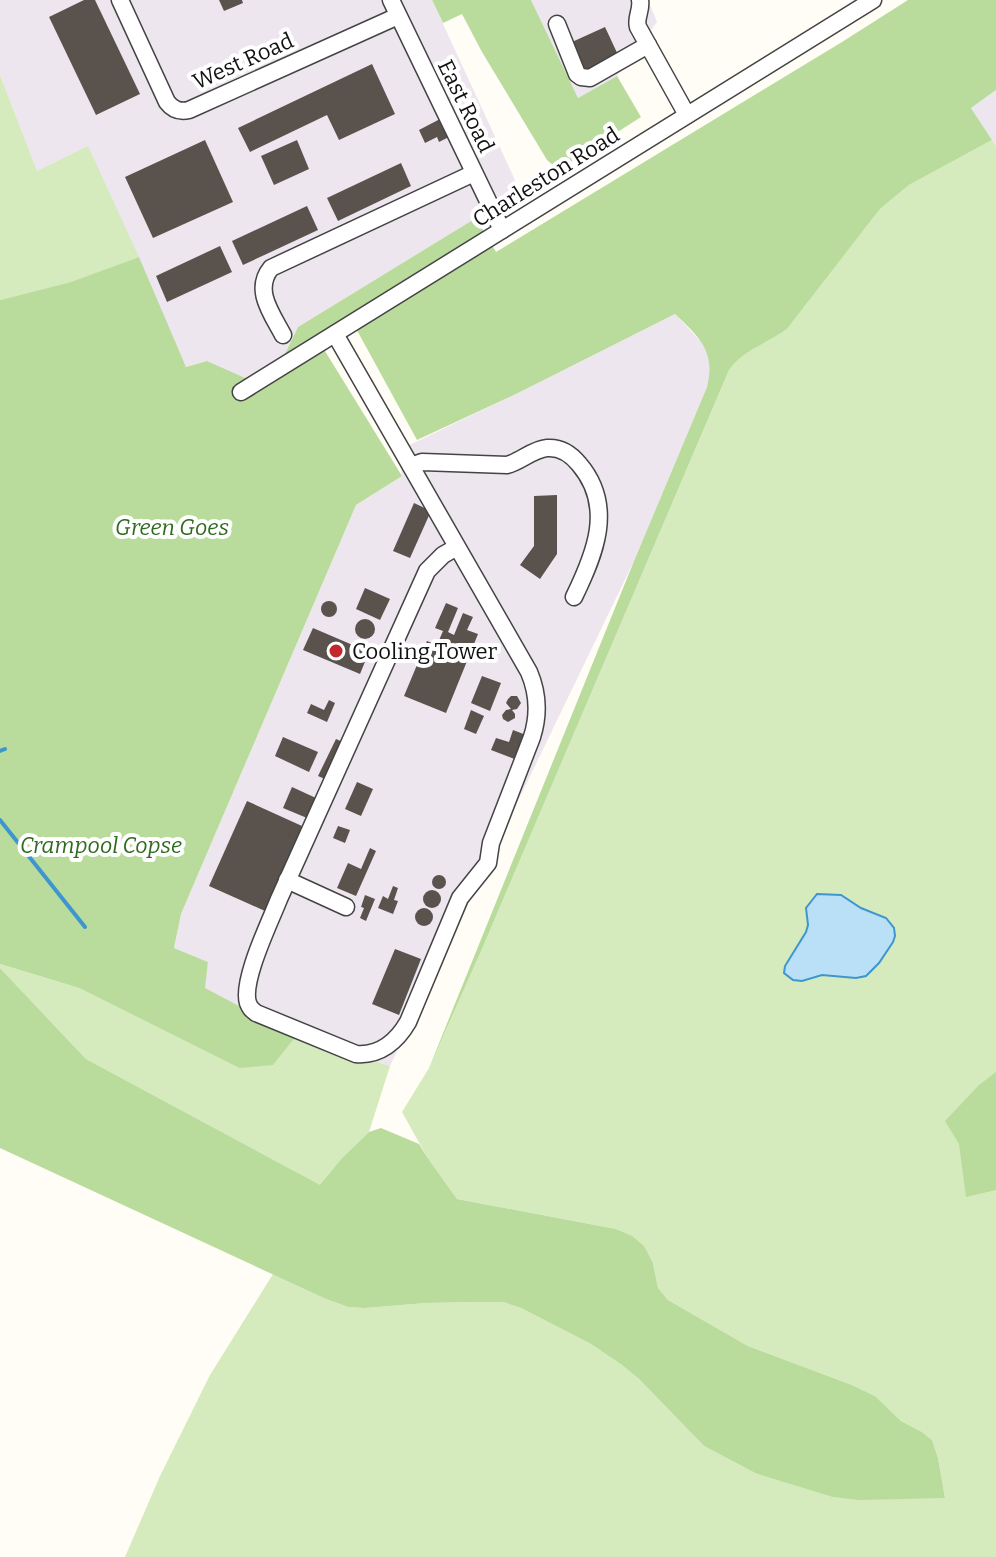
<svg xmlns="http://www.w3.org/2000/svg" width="996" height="1557" font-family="Bitter,serif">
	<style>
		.industrial { fill: #eee6ef }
		.green { fill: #d5ebbd }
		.forest { fill: #b9dc9c }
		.water { fill: #b9e0f7; stroke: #3f96cf; stroke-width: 2 }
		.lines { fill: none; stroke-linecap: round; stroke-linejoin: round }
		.stream { stroke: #3f96cf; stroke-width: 4 }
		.building { fill: #5a524d }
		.minor-casing { stroke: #444; stroke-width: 19 }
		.minor { stroke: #fff; stroke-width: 16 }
		.poi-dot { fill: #c4262e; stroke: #fff; stroke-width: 3 }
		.labels { text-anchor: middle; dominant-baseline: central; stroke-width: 8; stroke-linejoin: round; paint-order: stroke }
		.street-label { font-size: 22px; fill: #111; stroke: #fff }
		.park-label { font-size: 22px; font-style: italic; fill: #2f6b1f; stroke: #fff }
		.poi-label { font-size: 22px; fill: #111; stroke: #fff; text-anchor: start }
	</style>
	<rect width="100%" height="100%" fill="#fffdf5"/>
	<g class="industrial">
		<polygon points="0,0 432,0 520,191 298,327 281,362 244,379 207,361 186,367 88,147 37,172 0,75"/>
		<polygon points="531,0 648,0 657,22 617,76 578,98"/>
		<polygon points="996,90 996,146 971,108"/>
		<polygon points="675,314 705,346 710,359 711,373 707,387 634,561 390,1066 296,1036 204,988 208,962 174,948 181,914 356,505 402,476 399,450 518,393"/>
	</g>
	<g class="green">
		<polygon points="0,75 37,171 88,146 139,257 72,282 0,300"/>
		<path d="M992,140L996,146V1557H125L160,1476L210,1375L273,1274L326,1299L348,1307L365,1308L426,1303L476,1302H503L521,1308L591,1344L622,1365L639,1379L704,1446L755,1473L945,1498L938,1458L932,1440L922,1432L901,1421L875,1396L852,1385L748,1346L668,1300L658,1288L653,1263L631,1236L616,1229L457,1199L427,1157L402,1112L429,1068L482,949L729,370C744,349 767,344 787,329L880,209L909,185Z"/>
		<polygon points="0,964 79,988 239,1068 296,1036 390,1066 369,1132 343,1157 321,1186 86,1059 0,968"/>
	</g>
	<g class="forest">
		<polygon points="432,0 531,0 578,98 617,76 641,117 566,165 555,167 547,160 482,52 462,14 443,23"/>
		<path d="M908,0H996V90L971,108L992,140L909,185L880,209L787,329C767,344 744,349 729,370L482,949L429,1068L634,561L707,387C716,351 699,337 675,314L518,393L417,440L353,323L320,343L402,476L356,505L181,914L174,948L208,962L205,988L296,1036L273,1065L239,1068L79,988L0,964V300L71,282L139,257L186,367L207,361L245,378L281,362L298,327L476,218L496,252L842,42Z"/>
		<polygon points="0,968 86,1059 320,1185 343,1157 369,1132 381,1128 419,1144 427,1157 457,1199 616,1229 632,1236 644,1246 653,1263 658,1288 668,1300 748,1346 852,1385 875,1396 901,1421 922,1432 932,1440 938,1458 945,1498 859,1500 833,1497 755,1473 704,1446 639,1379 622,1365 591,1344 521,1308 503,1302 476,1302 426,1303 365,1308 348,1307 326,1299 0,1148"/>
		<polygon points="996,1072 996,1190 966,1197 959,1144 945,1121 979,1085"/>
	</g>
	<polygon class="water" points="817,894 841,895 861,908 886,918 894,928 895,936 893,942 879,963 866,976 856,978 822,975 802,981 793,980 784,973 785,966 806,932 808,925 806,908"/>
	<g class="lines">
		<g class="stream">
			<polyline points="0,751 5,749"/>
			<polyline points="0,820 85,927"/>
		</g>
	</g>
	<g class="building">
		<polygon points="84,0 95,0 140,94 96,115 49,17"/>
		<polygon points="219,0 242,0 243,3 224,11"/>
		<polygon points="605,27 619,57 586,72 572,42"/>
		<polygon points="372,64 395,114 339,140 327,115 250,152 238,128"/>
		<polygon points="440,119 449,137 439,142 437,137 425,143 419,130"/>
		<polygon points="205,140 233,202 153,238 125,177"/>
		<polygon points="297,140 309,169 274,185 261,156"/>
		<polygon points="401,163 411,186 338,221 327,198"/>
		<polygon points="307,206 318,230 243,265 232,241"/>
		<polygon points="220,246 232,272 167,302 156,276"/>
		<polygon points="557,495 557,554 540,579 520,565 534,546 534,496"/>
		<polygon points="414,503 431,511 410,558 393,551"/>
		<polygon points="365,588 390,599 380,620 356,609"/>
		<circle cx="329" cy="609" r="8"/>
		<polygon points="446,603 458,608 448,632 454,635 463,613 473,617 467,630 478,634 446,713 404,696 427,641 437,645 443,631 435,628"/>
		<circle cx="365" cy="629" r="10"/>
		<polygon points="313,628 369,652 360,674 303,650"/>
		<polygon points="482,676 501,683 490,711 471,703"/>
		<polygon points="511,696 517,696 521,703 517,709 512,710 515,714 515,718 508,722 503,719 502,715 506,710 511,709 506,703 508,699"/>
		<polygon points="329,700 335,703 327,722 307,713 311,704 324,710"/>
		<polygon points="471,710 484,716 476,734 464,729"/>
		<polygon points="513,730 526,735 517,760 491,750 496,738 509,742"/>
		<polygon points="283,737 318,752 309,772 275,756"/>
		<polygon points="336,739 345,743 327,780 318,776"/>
		<polygon points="357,782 373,789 361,816 345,809"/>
		<polygon points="292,787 316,798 307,818 283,808"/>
		<polygon points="247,801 302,826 265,911 209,886"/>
		<polygon points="338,826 350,830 345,843 333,838"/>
		<polygon points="370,848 376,851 356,896 337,888 348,863 361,869"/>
		<circle cx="439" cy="882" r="7"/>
		<polygon points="393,886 398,888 394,900 398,901 393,914 378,908 383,896 388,899"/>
		<circle cx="432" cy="899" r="9"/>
		<polygon points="365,895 375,899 366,921 360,918 364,908 361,907"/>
		<circle cx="424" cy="917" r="9"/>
		<polygon points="395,949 421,959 399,1015 372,1004"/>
	</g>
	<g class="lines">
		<defs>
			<g id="minor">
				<path d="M120,0L167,102C173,110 180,112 189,110L398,16"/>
				<polyline points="391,0 502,230"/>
				<path d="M640,0C642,10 635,18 638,27L687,115"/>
				<polyline points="557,24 577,74 581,77 590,78 648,45"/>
				<path d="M335,334L529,672C538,693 539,715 532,737L491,843L488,863L460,898L408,1022C397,1041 380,1056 356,1054L256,1013C251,1009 250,1008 248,1003C241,981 270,922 279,899L427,571L443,555L457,547"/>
				<path d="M283,335C272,314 253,290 271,268L474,173"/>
				<polyline points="241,392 873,0"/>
				<path d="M411,466L422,462L507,465C520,462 533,449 547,448C560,447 571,454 579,464C615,506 595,554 574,597"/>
				<polyline points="287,880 346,907"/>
			</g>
		</defs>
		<use href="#minor" class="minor-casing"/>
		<use href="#minor" class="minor"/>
	</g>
	<circle class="poi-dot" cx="336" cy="651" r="8"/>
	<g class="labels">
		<g class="street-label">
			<text transform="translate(243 61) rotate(-24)">West Road</text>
			<text transform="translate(466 106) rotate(64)">East Road</text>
			<text transform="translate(546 177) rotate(-32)">Charleston Road</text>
		</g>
		<g class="park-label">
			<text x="172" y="527">Green Goes</text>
			<text x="101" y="845">Crampool Copse</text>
		</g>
		<g class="poi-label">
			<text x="352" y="651">Cooling Tower</text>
		</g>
	</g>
</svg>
